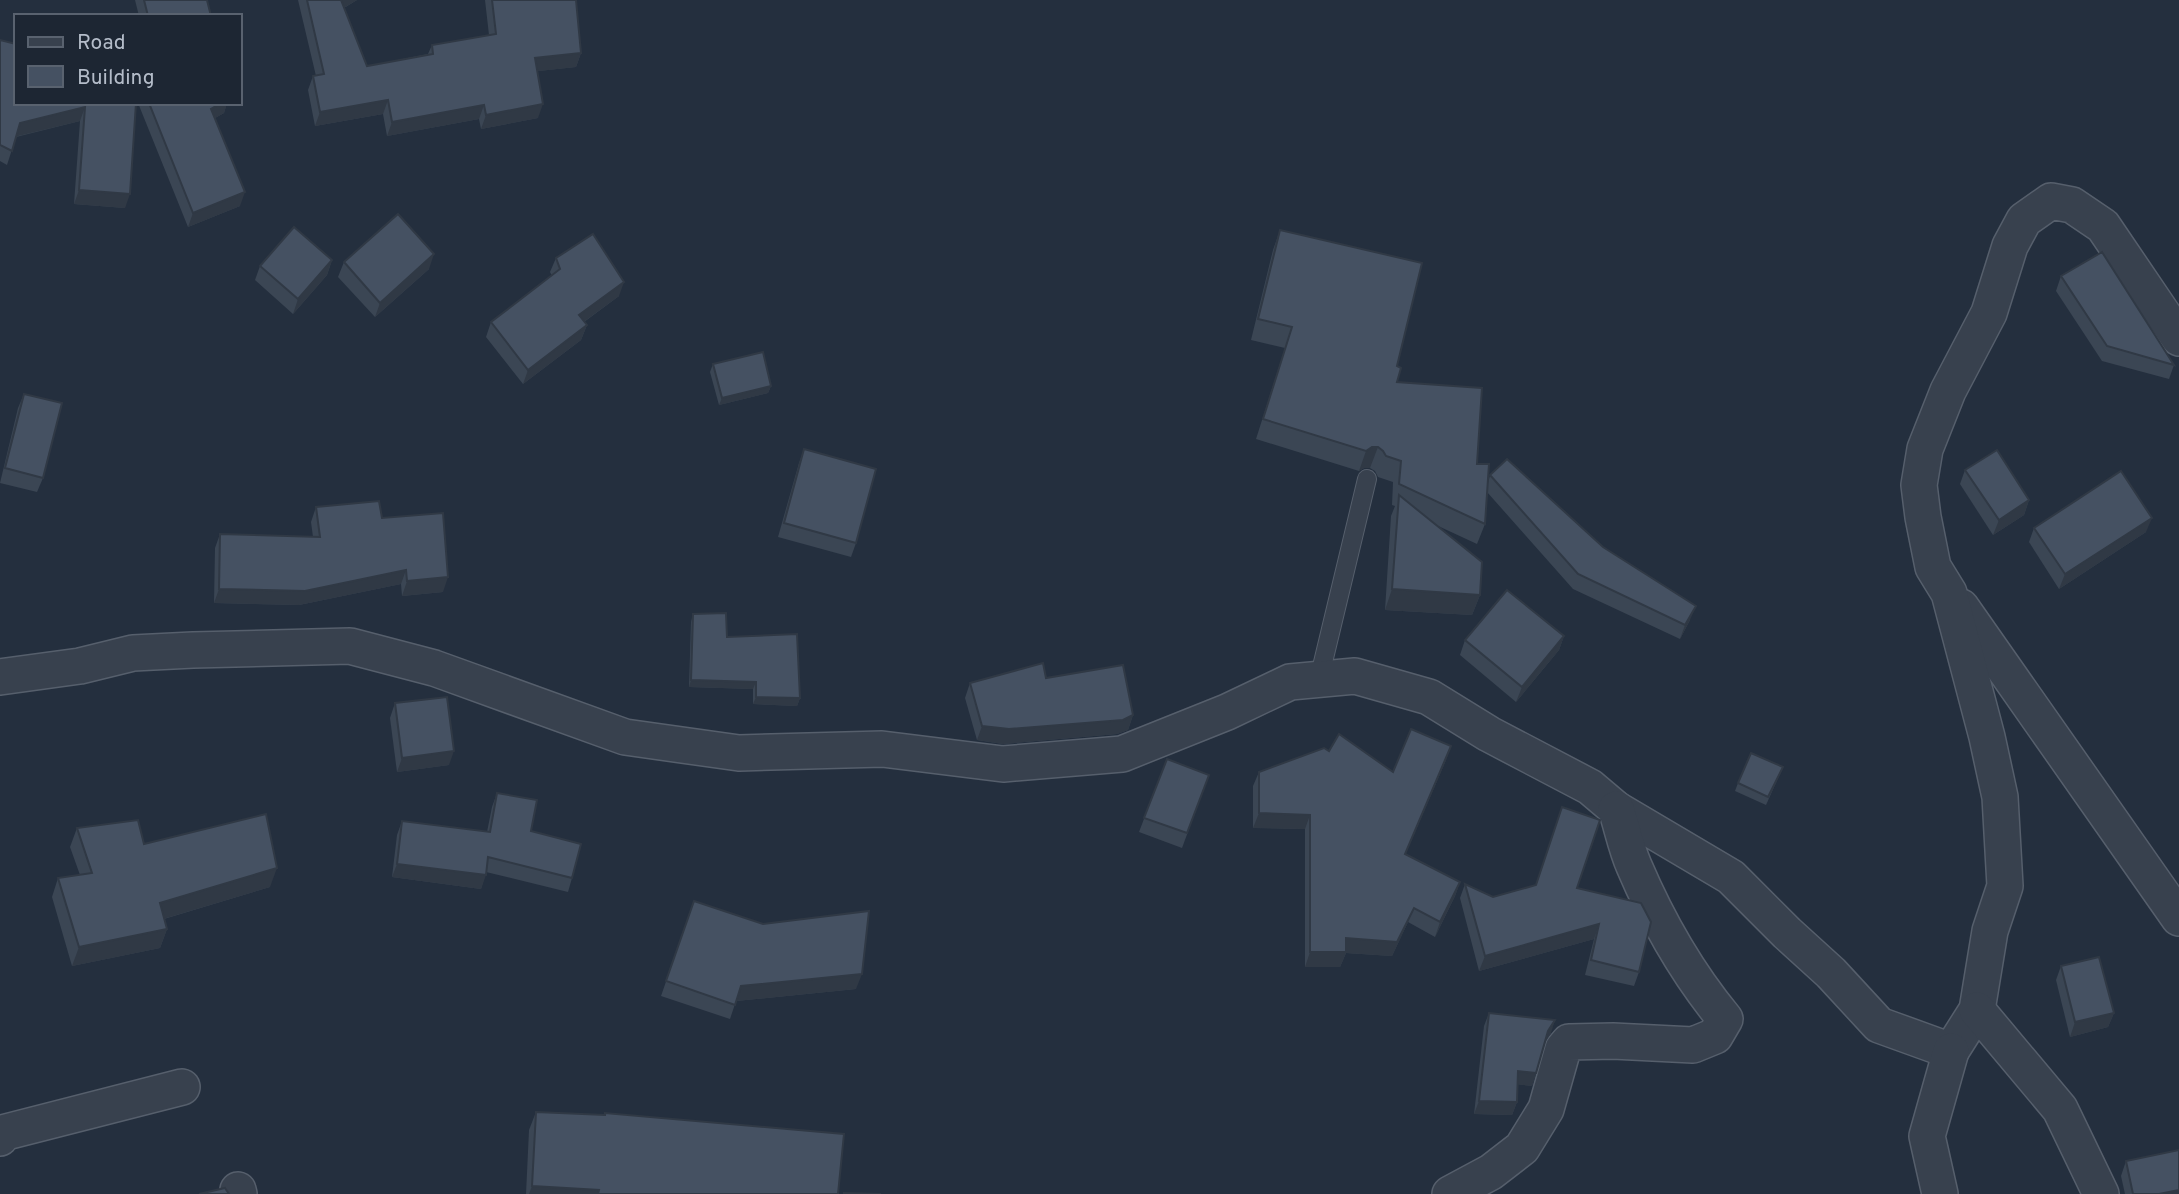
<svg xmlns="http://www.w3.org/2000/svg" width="2179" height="1194" font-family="Overpass,sans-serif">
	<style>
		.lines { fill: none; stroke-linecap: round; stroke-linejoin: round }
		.service-casing { stroke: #565f6c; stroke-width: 20 }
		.minor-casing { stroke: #565f6c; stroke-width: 38 }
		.service { stroke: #38414e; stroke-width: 18 }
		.minor { stroke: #38414e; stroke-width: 35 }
		.wall { fill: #3b4654 }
		.shaded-wall { fill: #303945 }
		.building { fill: #455162; stroke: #303945; stroke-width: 2 }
	</style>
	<rect width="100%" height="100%" fill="#242f3e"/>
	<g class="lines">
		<defs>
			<polyline id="service" points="1319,679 1367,479"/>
			<g id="minor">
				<polyline points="1961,607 2179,918"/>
				<polyline points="0,677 80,666 133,653 193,650 350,646 434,668 625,737 739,753 882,749 1003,764 1122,754 1227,712 1290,682 1355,676 1429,697 1489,734 1590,787 1616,809 1731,877 1787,933 1831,973 1879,1025 1951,1051 1977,1010 1990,931 2005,886 2000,797 1987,737 1949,593 1933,567 1923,517 1919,485 1925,449 1948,391 1989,313 2010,246 2024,220 2051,201 2072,205 2103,226 2179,338"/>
				<polyline points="1977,1010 2060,1109 2101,1194"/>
				<polyline points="0,1138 2,1133 182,1087"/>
				<polyline points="238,1190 239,1194"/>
				<path d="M1450,1194L1491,1172L1522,1148L1546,1109L1563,1049L1569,1042L1613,1041L1693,1045L1715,1036L1725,1019C1687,973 1657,920 1634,866C1626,848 1622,827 1616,809"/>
				<polyline points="1940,1194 1927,1136 1951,1051"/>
			</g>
		</defs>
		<use href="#service" class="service-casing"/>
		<use href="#minor" class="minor-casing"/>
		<use href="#service" class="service"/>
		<use href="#minor" class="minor"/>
	</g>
	<g class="wall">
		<polygon points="135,0 207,0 211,16 139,16"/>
		<polygon points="298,0 357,0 344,8 367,66 428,54 432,45 489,35 485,0 576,0 581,53 576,67 538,71 538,118 481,129 479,119 387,136 383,114 315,126 308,90 313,76 316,76"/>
		<polygon points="0,40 136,103 125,208 74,204 80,121 16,137 7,165 0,161"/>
		<polygon points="138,103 227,103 224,113 215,118 240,206 188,227"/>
		<polygon points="1280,230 1397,366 1397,382 1477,464 1488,483 1490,475 1603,547 1690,620 1680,639 1573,589 1487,492 1485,524 1477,544 1436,525 1480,595 1472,615 1385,610 1391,516 1395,506 1392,505 1393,482 1378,477 1375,471 1370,468 1364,468 1359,471 1256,439 1285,348 1251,340 1273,250"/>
		<polygon points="556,258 619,296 584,322 587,325 581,340 523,384 486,337 491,322 552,276 550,272"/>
		<polygon points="332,260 327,275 293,314 255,280 260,266"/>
		<polygon points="344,262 429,269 375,317 338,277"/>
		<polygon points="2061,276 2174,365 2169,379 2102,361 2056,291"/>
		<polygon points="713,364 771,386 768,393 719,405 710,372"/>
		<polygon points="24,394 43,478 37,492 0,483 18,408"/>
		<polygon points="804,449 856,543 851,557 778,537 799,463"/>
		<polygon points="1965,470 2029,500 2024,515 1993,535 1960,484"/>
		<polygon points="316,507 382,518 443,592 402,596 401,584 299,605 214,603 215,548 220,534 313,537 311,522"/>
		<polygon points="2034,528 2146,532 2059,589 2029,542"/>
		<polygon points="693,614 727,637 800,698 797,706 753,704 753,689 689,687 691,622"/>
		<polygon points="1564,636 1559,650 1516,702 1460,655 1465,640"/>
		<polygon points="1046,678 1133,715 1128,730 1117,734 1003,744 977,740 965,698 970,683"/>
		<polygon points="395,703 449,765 397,772 390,718"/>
		<polygon points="1329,751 1393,772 1446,760 1405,855 1460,882 1455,896 1435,937 1408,922 1392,956 1346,953 1340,967 1305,967 1305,829 1253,828 1253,786 1259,772"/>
		<polygon points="1167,759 1209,775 1182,848 1139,832"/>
		<polygon points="1783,767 1766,805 1735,791 1738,783"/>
		<polygon points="497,793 572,878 568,892 486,872 481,889 392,877 397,835 402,821 487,832 492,807"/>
		<polygon points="77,828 144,844 270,887 164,919 167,929 160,948 72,966 52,897 58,878 80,875 70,847"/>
		<polygon points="1465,884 1493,897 1577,888 1639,972 1634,986 1585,975 1594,939 1479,971 1460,898"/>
		<polygon points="694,901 856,989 736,1001 730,1019 661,996"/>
		<polygon points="2061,966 2114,1013 2108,1027 2070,1037 2056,980"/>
		<polygon points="1489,1013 1551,1033 1546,1041 1532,1086 1517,1084 1517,1102 1512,1115 1474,1114 1484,1026"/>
		<polygon points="536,1112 838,1194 526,1194 529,1130"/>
		<polygon points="2126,1161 2179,1194 2125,1194 2121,1176"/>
	</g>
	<g class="shaded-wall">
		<polygon points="340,0 357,0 335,13"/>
		<polygon points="581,53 576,67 530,72 535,58"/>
		<polygon points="388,100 383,114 315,126 320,112"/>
		<polygon points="221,103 227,103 224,113 206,123 211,109"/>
		<polygon points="543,104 538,118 481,129 486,115"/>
		<polygon points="484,105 479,119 387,136 392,122"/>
		<polygon points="85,107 80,121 14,137 20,123"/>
		<polygon points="79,190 130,194 125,208 74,204"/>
		<polygon points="245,192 240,206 188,227 193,213"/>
		<polygon points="434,254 429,269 375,317 380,303"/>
		<polygon points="332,260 327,275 293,314 298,299"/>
		<polygon points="624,282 619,296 574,329 579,315"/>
		<polygon points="587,325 581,340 523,384 528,370"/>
		<polygon points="771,386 768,393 719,405 722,398"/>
		<polygon points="1372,447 1378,447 1370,468 1364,468 1359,471 1366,451"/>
		<polygon points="2029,500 2024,515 1993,535 1999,520"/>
		<polygon points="2152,518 2146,532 2059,589 2065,574"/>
		<polygon points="406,570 401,584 299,605 214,603 219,589"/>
		<polygon points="448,577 443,592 402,596 407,581"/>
		<polygon points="1392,589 1480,595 1472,615 1385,610"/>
		<polygon points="1696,606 1690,620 1680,639 1685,625"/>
		<polygon points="1564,636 1559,650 1516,702 1522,687"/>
		<polygon points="691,680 756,682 753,689 689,687"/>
		<polygon points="756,697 800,698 797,706 753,704"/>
		<polygon points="1133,715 1128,730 1117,734 1003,744 977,740 982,726"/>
		<polygon points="1451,746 1446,760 1399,869 1405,854"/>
		<polygon points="454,751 449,765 397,772 402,758"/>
		<polygon points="1259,813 1310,815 1305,829 1253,828"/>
		<polygon points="397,864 486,875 481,889 392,877"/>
		<polygon points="277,868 270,887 153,922 160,903"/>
		<polygon points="1460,882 1455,896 1435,937 1440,922"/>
		<polygon points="1414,908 1408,922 1392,956 1346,953 1340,967 1305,967 1310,952"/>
		<polygon points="1599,924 1594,939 1479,971 1485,956"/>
		<polygon points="167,929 160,948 72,966 79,947"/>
		<polygon points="862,974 856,989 736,1001 741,986"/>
		<polygon points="2114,1013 2108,1027 2070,1037 2075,1022"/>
		<polygon points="1555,1020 1551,1033 1544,1044 1548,1031"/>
		<polygon points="1518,1071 1536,1073 1532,1086 1513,1084"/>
		<polygon points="1479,1101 1517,1102 1512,1115 1474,1114"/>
		<polygon points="532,1186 599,1190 597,1194 529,1194"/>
		<polygon points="2179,1190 2179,1194 2159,1194"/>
	</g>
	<g class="building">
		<polygon points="144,0 207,0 211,16 148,16"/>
		<polygon points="307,0 341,0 367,66 433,54 432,45 496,34 492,0 576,0 581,53 535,58 543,104 486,115 484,105 392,122 388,100 320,112 313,76 324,74"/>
		<polygon points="0,40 16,44 16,103 136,103 130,194 79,190 85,107 20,123 12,151 0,145"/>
		<polygon points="149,103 221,103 211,109 245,192 193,213"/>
		<polygon points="398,214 434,254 380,303 344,262"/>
		<polygon points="294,227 332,260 298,299 260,266"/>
		<polygon points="1280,230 1422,263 1397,366 1401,368 1397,382 1482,388 1477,464 1489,464 1485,524 1399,484 1401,461 1386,456 1383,451 1378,447 1372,447 1366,451 1263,419 1292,327 1258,319"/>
		<polygon points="593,234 624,282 579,315 587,325 528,370 491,322 560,269 556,258"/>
		<polygon points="2102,252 2174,365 2107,346 2061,276"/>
		<polygon points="763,352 771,386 722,398 713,364"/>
		<polygon points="24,394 62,403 43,478 5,468"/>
		<polygon points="804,449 876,469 856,543 784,523"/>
		<polygon points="1997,450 2029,500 1999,520 1965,470"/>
		<polygon points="1507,459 1603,547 1696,606 1685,625 1578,574 1490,475"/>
		<polygon points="2121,471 2152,518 2065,574 2034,528"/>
		<polygon points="1399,495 1482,562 1480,595 1392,589"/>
		<polygon points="379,501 382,518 443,513 448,577 407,581 406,570 305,591 219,589 220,534 320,537 316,507"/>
		<polygon points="1507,590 1564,636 1522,687 1465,640"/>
		<polygon points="726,613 727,637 797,634 800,698 756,697 756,682 691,680 693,614"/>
		<polygon points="1043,663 1046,678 1123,665 1133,715 1123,720 1009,729 982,726 970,683"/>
		<polygon points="447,697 454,751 402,758 395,703"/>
		<polygon points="1411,729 1451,746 1405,854 1460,882 1440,922 1414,908 1397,942 1346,938 1346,952 1310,952 1310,815 1259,813 1259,772 1324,748 1329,751 1339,734 1393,772"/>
		<polygon points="1751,753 1783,767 1768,797 1738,783"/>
		<polygon points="1167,759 1209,775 1187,833 1144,818"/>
		<polygon points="497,793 537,800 531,831 581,844 572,878 488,857 486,875 397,864 402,821 490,832"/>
		<polygon points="1562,807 1600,820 1577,888 1641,903 1651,922 1639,972 1591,960 1599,924 1485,956 1465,884 1493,897 1536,885"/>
		<polygon points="266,814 277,868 160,903 167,929 79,947 58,878 92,873 77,828 138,820 144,844"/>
		<polygon points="694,901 763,924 869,911 862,974 741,986 735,1005 666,981"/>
		<polygon points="2099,957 2114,1013 2075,1022 2061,966"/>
		<polygon points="1489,1013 1555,1020 1548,1031 1536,1073 1518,1071 1517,1102 1479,1101"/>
		<polygon points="536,1112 605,1115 605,1113 844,1134 838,1194 598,1194 599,1190 532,1186"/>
		<polygon points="2179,1150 2179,1190 2159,1194 2133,1194 2126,1161"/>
		<polygon points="225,1188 229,1194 199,1194"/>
		<polygon points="844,1193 881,1194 844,1194"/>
	</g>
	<rect x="14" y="14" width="228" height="91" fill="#1d2633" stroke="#59626f" stroke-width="2"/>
	<rect x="28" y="37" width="35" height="10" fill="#38414e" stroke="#59626f" stroke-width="2"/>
	<text x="77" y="49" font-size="21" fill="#b4bcc9">Road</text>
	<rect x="28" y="66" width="35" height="21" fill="#455162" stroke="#59626f" stroke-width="2"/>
	<text x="77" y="84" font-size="21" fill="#b4bcc9">Building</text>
</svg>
